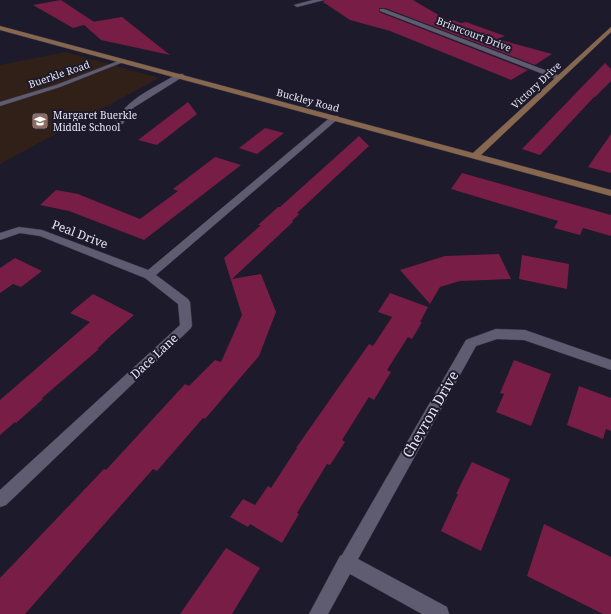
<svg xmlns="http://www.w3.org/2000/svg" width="611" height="614" font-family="'Noto Serif',serif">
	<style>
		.education { fill: #312018 }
		.building { fill: #781d45 }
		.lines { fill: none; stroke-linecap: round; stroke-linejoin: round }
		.lane-casing { stroke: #393645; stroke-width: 1 }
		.street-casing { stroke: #393645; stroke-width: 1 }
		.secondary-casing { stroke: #393645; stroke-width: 1 }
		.lane { fill: #5f5c71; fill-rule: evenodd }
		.street { fill: #5f5c71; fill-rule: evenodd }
		.secondary { fill: #87684f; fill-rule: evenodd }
		.labels { text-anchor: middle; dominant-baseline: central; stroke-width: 4; stroke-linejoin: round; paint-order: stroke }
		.far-street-label { font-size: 10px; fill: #e6e5f1; stroke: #1d1a2c }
		.far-poi-label { font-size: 10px; fill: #e6e5f1; stroke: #1d1a2c; text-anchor: start }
		.street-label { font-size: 12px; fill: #e6e5f1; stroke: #1d1a2c }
		.near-street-label { font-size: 14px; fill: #e6e5f1; stroke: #1d1a2c }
	</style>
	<rect width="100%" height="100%" fill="#1d1a2c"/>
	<polygon class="education" points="66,52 159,78 0,164 0,65"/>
	<g class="building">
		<polygon points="61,0 94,22 92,22 122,17 170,55 101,40 84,25 73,28 33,5"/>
		<polygon points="325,0 413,0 447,20 450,19 461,23 466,22 505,36 497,39 552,54 535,65 385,8 379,8 379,12 528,70 511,80 390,31 350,20 323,2"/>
		<polygon points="605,63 611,69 611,81 595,97 594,97 540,155 522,149"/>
		<polygon points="188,102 197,114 157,145 138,140"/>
		<polygon points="265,128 284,133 257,154 239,148"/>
		<polygon points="611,134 611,173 588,167"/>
		<polygon points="359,136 369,146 297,213 299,214 292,221 293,222 232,279 261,274 276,312 259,356 205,419 203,418 157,471 153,469 25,614 0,614 0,578 104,469 106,470 185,384 189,386 215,360 221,362 242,315 224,258 261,225 258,225 278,207 280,207"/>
		<polygon points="215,157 241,165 144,240 69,211 40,205 56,190 78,194 140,219 178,191 173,189"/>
		<polygon points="462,173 611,215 611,236 583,228 580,235 554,228 558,221 451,189"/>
		<polygon points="499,254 511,279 460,281 440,287 430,304 400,270 445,256"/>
		<polygon points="522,255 569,264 567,289 519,279"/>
		<polygon points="15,258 42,271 21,287 13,284 0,293 0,268"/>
		<polygon points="390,293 428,307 420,322 422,322 412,339 408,337 387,370 391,372 374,400 369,397 342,440 345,442 330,465 327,464 297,513 299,514 282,543 250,524 248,527 230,517 243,499 255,505 268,486 271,488 297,448 296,448 369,344 373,346 392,317 378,312"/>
		<polygon points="93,294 134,315 106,340 97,349 99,349 42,398 43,399 16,423 15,422 0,435 0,400 90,322 70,313"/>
		<polygon points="514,360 551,374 531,426 496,412 504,394 500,393"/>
		<polygon points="579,386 611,398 611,431 606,429 603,439 567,425"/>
		<polygon points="472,462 510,479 481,551 441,531 458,494 456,494"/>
		<polygon points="544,524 611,557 611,614 603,614 527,576"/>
		<polygon points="226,548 260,568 232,614 180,614"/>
	</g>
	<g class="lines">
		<defs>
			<polygon id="lane" points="121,60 126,61 60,87 0,106 0,102 56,85"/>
			<g id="street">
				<polygon points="313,0 324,0 297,7 294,5"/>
				<polygon points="380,9 384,9 563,77 559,79 556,79 380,11"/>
				<path d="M177,74H183L184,76L133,108L127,115L123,124H117L116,122C125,99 157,87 177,74Z"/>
				<polygon points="332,116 338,116 339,118 156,275 188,299 190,302 192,326 190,329 6,505 0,507 0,490 180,325 178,304 145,278 40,236 20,233 0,240 0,233 19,227 42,230 148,270"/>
				<polygon points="496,329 525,330 611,360 611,370 524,340 497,339 476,346 358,559 447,607 449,614 422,614 350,574 328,614 309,614 340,556 342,555 466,340"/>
			</g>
			<polygon id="secondary" points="0,26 473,153 611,27 611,32 481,155 611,190 611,196 0,30"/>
		</defs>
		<use href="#lane" class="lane-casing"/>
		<use href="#street" class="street-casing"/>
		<use href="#secondary" class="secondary-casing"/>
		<use href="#lane" class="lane"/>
		<use href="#street" class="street"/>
		<use href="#secondary" class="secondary"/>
	</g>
	<defs>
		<symbol id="school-square" viewBox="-11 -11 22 22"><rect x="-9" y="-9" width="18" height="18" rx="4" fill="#8d6e63" stroke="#1d1a2c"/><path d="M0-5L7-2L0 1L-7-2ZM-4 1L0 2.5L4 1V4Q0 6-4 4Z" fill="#fff"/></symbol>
	</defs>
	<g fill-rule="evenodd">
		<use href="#school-square" x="30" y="111" width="20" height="20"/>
	</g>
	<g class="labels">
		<g class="far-street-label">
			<text transform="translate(474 34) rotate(21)">Briarcourt Drive</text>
			<text transform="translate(59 74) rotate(-19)">Buerkle Road</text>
			<text transform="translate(536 85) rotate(-43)">Victory Drive</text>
			<text transform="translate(308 100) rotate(15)">Buckley Road</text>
		</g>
		<g class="far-poi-label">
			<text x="53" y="115">Margaret Buerkle<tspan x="53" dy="12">Middle School</tspan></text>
		</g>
		<g class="street-label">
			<text transform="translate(80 234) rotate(21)">Peal Drive</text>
			<text transform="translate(154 356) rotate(-43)">Dace Lane</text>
		</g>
		<g class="near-street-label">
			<text transform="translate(430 414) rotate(-60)">Chevron Drive</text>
		</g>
	</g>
</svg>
